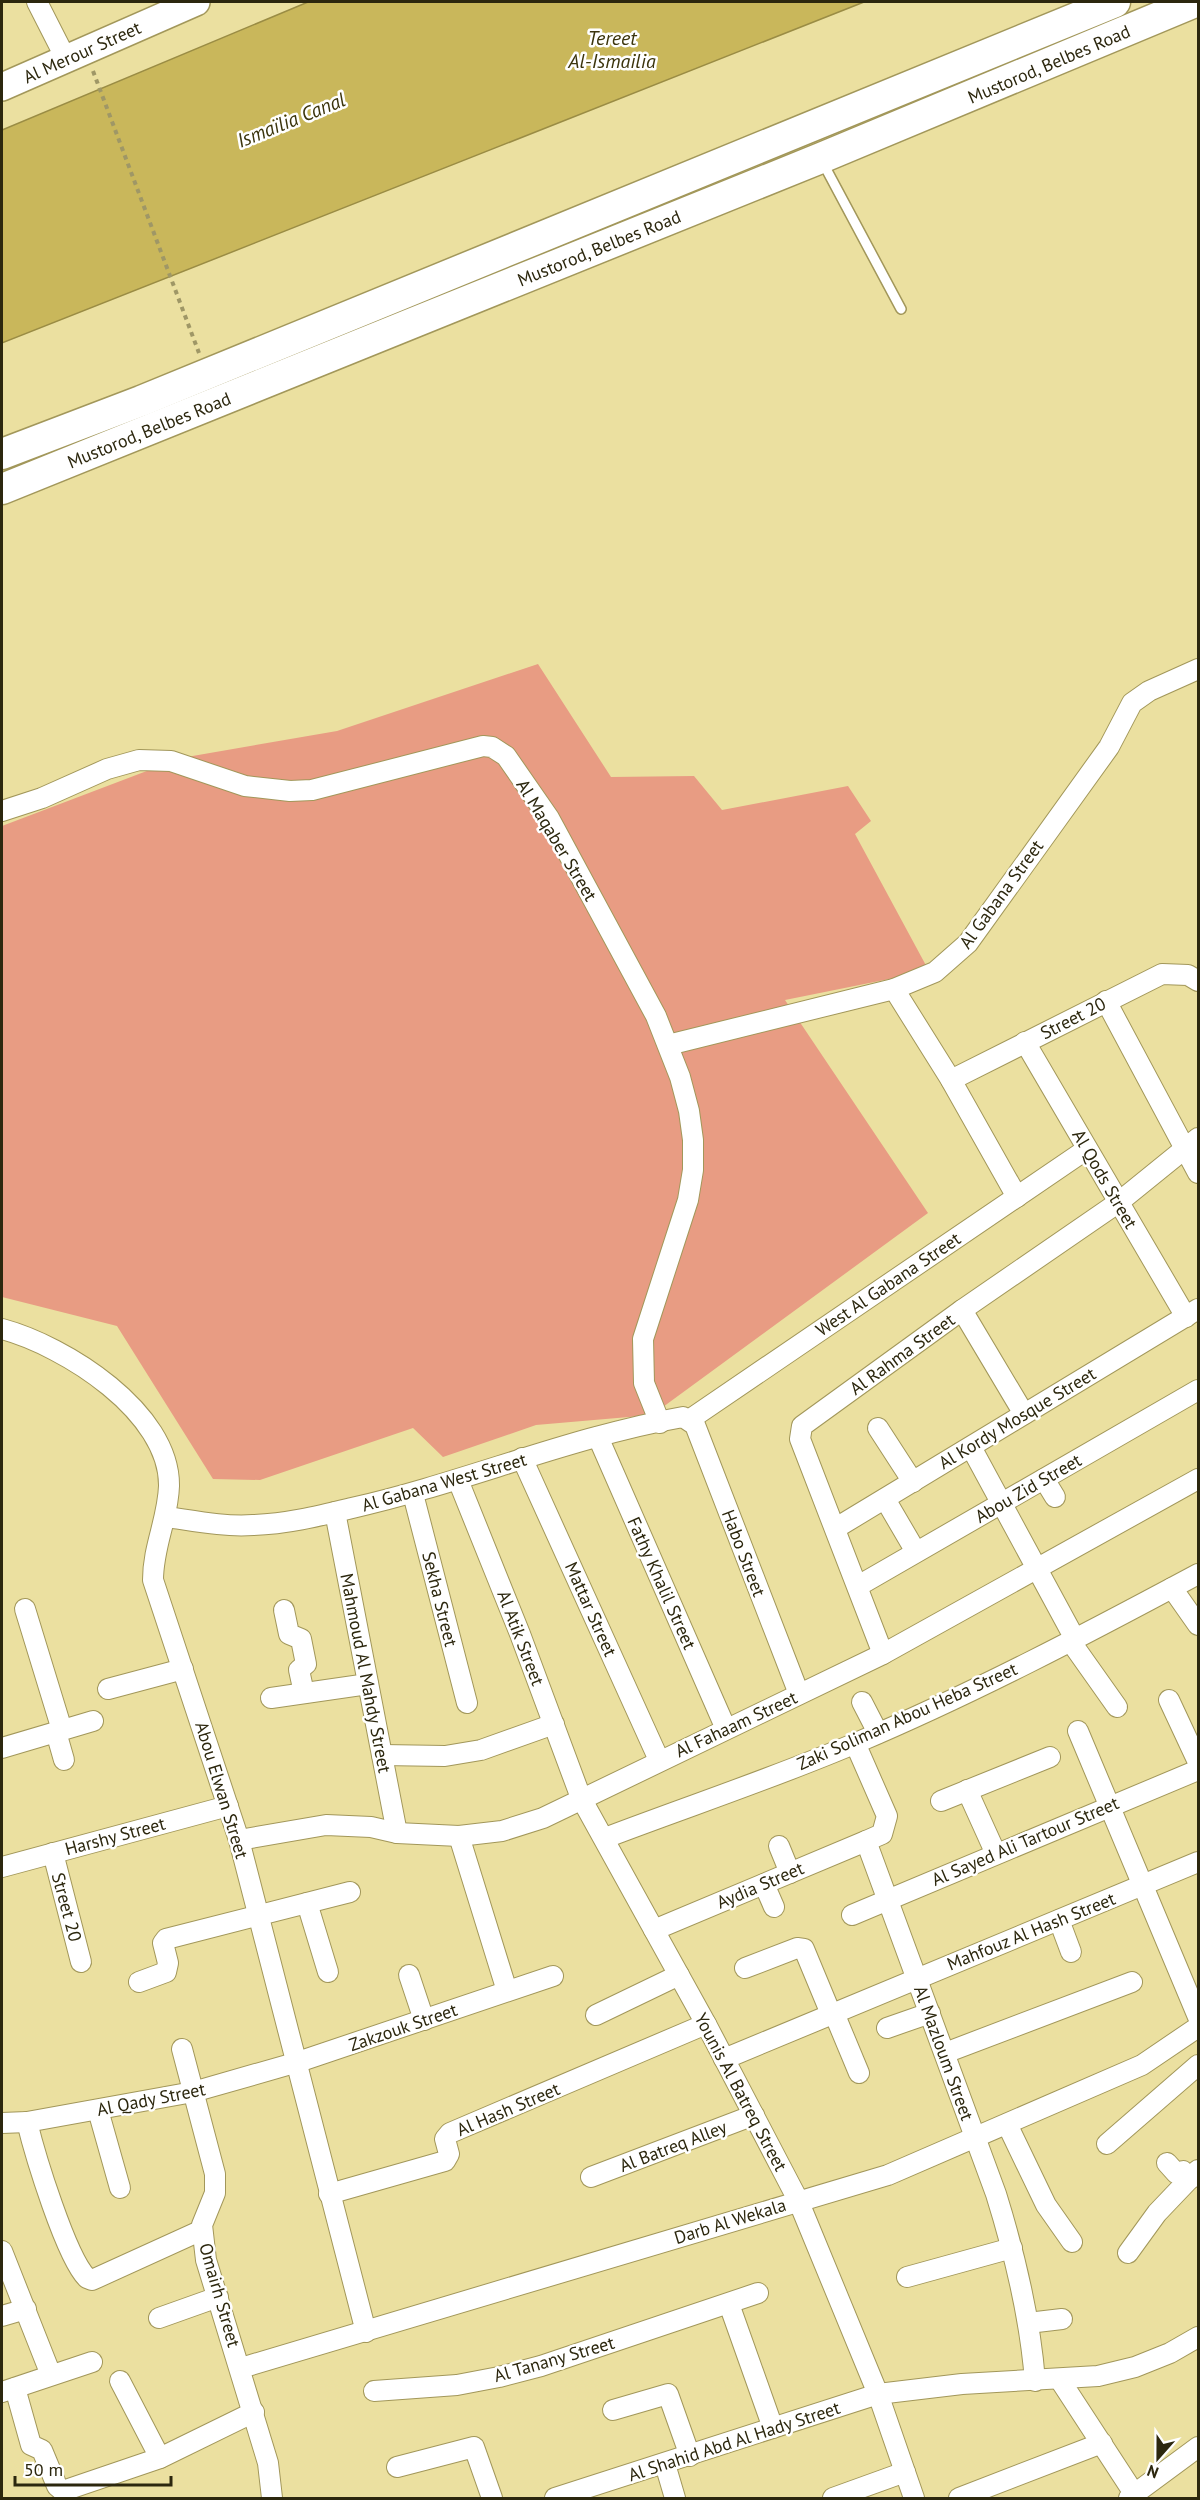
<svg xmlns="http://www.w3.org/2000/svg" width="1200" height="2500" font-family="'PT Sans',sans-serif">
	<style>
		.green { fill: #e89c83 }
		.water { fill: #c9b75b; stroke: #9a8c44; stroke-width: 1.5 }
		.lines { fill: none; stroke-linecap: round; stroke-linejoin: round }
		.lane-casing { stroke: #a2975a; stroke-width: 12 }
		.street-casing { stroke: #a2975a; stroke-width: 22 }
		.secondary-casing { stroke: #a2975a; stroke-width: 30 }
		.primary-casing { stroke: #a2975a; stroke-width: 33 }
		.path { stroke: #9f9766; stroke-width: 4; stroke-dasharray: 4.5 4.5; stroke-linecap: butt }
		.lane { stroke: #fff; stroke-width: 9 }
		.street { stroke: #fff; stroke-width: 20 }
		.secondary { stroke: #fff; stroke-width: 27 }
		.primary { stroke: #fff; stroke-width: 30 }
		.labels { text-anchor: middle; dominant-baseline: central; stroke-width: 5; stroke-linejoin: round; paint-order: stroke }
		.street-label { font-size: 18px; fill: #2c270e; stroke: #fff }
		.water-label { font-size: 20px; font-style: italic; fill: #3c350d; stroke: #fff }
	</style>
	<rect width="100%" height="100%" fill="#ebe0a0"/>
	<polygon class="green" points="538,664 611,777 694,776 722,810 848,786 871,821 855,834 929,971 785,1000 928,1213 652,1415 536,1425 443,1457 413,1428 260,1480 213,1479 117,1326 2,1297 2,826 181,758 337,731"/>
	<polygon class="water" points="308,2 864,2 2,343 2,130"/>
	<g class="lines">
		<defs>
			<polyline id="lane" points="823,163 901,309"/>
			<g id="street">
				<polyline points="37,2 66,59"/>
				<polyline points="2,811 42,798 107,769 139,760 171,761 245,786 290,791 312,790 483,746 492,747 506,756 549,818 656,1016 680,1077 689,1111 693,1140 693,1170 688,1200 643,1339 644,1383 660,1423"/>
				<polyline points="894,989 951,1080 1017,1197"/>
				<polyline points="1106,1001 1198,1173"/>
				<polyline points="1025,1042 1186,1317"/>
				<polyline points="668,1045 894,989 935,972 968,943 1109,747 1132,703 1149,691 1198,669"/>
				<polyline points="951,1080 1162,974 1188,975 1198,981"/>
				<polyline points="962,1310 1024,1414"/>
				<path d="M2,1329C65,1346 170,1412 169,1486C168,1519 153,1546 153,1580L239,1840L366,2332"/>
				<polyline points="689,1420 1087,1149"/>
				<polyline points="878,1428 913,1482"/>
				<polyline points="598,1437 726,1729"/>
				<polyline points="971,1447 1075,1639"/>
				<polyline points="522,1458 659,1760"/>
				<polyline points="1044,1479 1055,1497"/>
				<polyline points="458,1480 520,1634 581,1798 706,2024 798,2200 878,2394 914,2498"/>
				<polyline points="413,1494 467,1703"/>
				<polyline points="885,1499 916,1552"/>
				<polyline points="335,1512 397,1833"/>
				<path d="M167,1517C195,1521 224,1527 253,1525C287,1524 319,1516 352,1508C463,1483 570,1437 683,1417L695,1425L799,1694"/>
				<polyline points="836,1528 1198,1309"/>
				<polyline points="858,1586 1198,1390"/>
				<polyline points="1172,1588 1198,1625"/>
				<polyline points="25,1609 62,1730"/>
				<polyline points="284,1610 289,1634 301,1639 306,1664 299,1670 304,1693"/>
				<polyline points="1071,1642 1117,1707"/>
				<polyline points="883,1654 800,1439 802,1426 962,1310 1119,1202 1198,1138"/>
				<polyline points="108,1689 183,1669"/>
				<polyline points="271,1698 368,1684"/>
				<polyline points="1169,1700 1198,1762"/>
				<polyline points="862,1702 878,1733"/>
				<polyline points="1078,1731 1198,2017"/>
				<polyline points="56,1732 64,1760"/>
				<path d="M855,1743L887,1816L882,1834L866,1841L996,2194C1015,2255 1030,2317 1035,2381"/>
				<polyline points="2,1748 93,1721"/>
				<polyline points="382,1755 445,1756 481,1750 554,1724"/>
				<polyline points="967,1790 996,1854"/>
				<polyline points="941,1801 1050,1757"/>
				<polyline points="459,1836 507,1991"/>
				<path d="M605,1838C689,1806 774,1778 856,1743C974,1693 1086,1634 1198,1574"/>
				<polyline points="239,1840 326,1825 371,1827 397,1833 459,1836 502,1831 543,1818 883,1654 1198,1479"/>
				<polyline points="779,1846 790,1873"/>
				<polyline points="53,1853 81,1962"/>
				<polyline points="2,1867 228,1806"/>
				<polyline points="764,1884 774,1907"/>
				<polyline points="307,1903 328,1972"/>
				<polyline points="852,1915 1198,1770"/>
				<polyline points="1059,1920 1071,1952"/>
				<polyline points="654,1930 866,1841"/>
				<polyline points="745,1968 797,1948 804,1949 831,2014"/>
				<polyline points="409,1975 424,2020"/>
				<polyline points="139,1982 166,1972 168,1963 163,1943 166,1939 350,1892"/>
				<polyline points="834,2013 859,2073"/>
				<polyline points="596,2015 679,1975"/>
				<polyline points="887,2028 930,2013"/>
				<polyline points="182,2049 215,2174 215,2193 202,2225 206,2260 268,2463 272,2498"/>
				<polyline points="945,2053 1132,1982"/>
				<polyline points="724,2059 1198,1862"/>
				<polyline points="98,2110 120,2188"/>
				<path d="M27,2122C35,2155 66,2257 87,2278L92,2280L202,2230"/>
				<polyline points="2,2123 27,2122 193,2092 298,2062 553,1976"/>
				<polyline points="1007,2124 1046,2205 1072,2242"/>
				<polyline points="1107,2144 1198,2065"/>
				<polyline points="1167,2163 1176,2173 1183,2171 1190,2179"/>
				<polyline points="591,2177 754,2115"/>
				<polyline points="329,2194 445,2161 449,2154 445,2139 450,2133 706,2024"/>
				<polyline points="2,2251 51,2375"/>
				<polyline points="1128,2253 1157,2213 1198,2170"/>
				<polyline points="907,2277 1012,2248"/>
				<polyline points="729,2304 773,2428"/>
				<polyline points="2,2316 26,2309"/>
				<polyline points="159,2318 218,2297"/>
				<polyline points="1028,2323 1062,2319"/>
				<polyline points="241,2368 888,2175 1142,2065 1198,2027"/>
				<polyline points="1060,2380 1137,2498"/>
				<polyline points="120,2381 160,2458"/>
				<polyline points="15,2388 31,2445 42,2450 57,2486 63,2491 160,2458 254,2412"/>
				<polyline points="374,2391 457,2385 499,2377 541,2366 758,2293"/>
				<polyline points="2,2392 92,2362"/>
				<polyline points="613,2410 668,2394 690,2456"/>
				<polyline points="665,2464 675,2498"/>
				<polyline points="397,2467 474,2447 492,2498"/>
				<polyline points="555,2498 878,2394 962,2384 1098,2376 1135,2367 1170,2353 1198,2337"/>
				<polyline points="833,2498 905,2472"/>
				<polyline points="959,2498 1102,2443"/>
				<polyline points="1129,2498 1198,2447"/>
			</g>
			<polyline id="secondary" points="2,87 196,2"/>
			<g id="primary">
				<polyline points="2,454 141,401 1115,2"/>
				<polyline points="2,489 821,158 1195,2"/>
			</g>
		</defs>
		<use href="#lane" class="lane-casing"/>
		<use href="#street" class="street-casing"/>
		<use href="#secondary" class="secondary-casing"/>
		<use href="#primary" class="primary-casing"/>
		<polyline class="path" points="93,71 199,353"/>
		<use href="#lane" class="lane"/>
		<use href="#street" class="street"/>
		<use href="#secondary" class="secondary"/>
		<use href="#primary" class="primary"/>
	</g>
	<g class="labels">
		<g class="street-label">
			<text transform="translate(82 52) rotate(-24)">Al Merour Street</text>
			<text transform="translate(1049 64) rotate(-23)">Mustorod, Belbes Road</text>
			<text transform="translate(599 248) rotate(-22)">Mustorod, Belbes Road</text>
			<text transform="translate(149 430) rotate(-22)">Mustorod, Belbes Road</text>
			<text transform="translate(557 840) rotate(59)">Al Maqaber Street</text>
			<text transform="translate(1001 894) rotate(-54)">Al Gabana Street</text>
			<text transform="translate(1073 1018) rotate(-27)">Street 20</text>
			<text transform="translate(1105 1179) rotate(60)">Al Qods Street</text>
			<text transform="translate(888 1284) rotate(-34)">West Al Gabana Street</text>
			<text transform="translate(902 1354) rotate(-36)">Al Rahma Street</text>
			<text transform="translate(1017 1418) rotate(-31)">Al Kordy Mosque Street</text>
			<text transform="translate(444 1482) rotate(-16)">Al Gabana West Street</text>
			<text transform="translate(1028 1488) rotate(-30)">Abou Zid Street</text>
			<text transform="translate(744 1553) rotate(69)">Habo Street</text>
			<text transform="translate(662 1583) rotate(66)">Fathy Khalil Street</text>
			<text transform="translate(440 1599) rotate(76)">Sekha Street</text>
			<text transform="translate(591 1609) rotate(66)">Mattar Street</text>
			<text transform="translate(521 1638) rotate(69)">Al Atik Street</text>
			<text transform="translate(366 1673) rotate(79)">Mahmoud Al Mahdy Street</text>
			<text transform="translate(907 1716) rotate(-24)">Zaki Soliman Abou Heba Street</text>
			<text transform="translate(736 1724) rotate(-25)">Al Fahaam Street</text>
			<text transform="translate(222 1790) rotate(73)">Abou Elwan Street</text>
			<text transform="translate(115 1836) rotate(-15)">Harshy Street</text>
			<text transform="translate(1025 1841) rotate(-23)">Al Sayed Ali Tartour Street</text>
			<text transform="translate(760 1885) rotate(-23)">Aydia Street</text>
			<text transform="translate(67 1907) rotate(75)">Street 20</text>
			<text transform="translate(1031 1931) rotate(-22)">Mahfouz Al Hash Street</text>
			<text transform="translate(403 2027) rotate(-19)">Zakzouk Street</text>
			<text transform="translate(944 2053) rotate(70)">Al Mazloum Street</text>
			<text transform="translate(741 2092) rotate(62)">Younis Al Batreq Street</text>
			<text transform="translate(151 2099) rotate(-11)">Al Qady Street</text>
			<text transform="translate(508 2109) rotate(-23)">Al Hash Street</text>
			<text transform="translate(673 2146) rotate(-21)">Al Batreq Alley</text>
			<text transform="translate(730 2221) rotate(-17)">Darb Al Wekala</text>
			<text transform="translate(220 2295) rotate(74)">Omairh Street</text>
			<text transform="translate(554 2359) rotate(-16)">Al Tanany Street</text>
			<text transform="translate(734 2441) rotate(-18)">Al Shahid Abd Al Hady Street</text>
		</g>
		<g class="water-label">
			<text x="612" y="38">Tereet<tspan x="612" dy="23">Al-Ismailia</tspan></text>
			<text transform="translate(291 120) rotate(-22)">Ismaïlia Canal</text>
		</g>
	</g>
	<rect width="1200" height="2500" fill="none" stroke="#2c270e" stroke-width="6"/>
	<g transform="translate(1158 2458) rotate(201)" stroke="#ffffff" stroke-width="4.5" paint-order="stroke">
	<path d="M0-4.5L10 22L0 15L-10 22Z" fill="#2c270e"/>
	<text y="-9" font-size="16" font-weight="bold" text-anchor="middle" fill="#2c270e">N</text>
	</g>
	<path d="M15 2476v9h156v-9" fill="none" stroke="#2c270e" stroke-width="3"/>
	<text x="24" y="2476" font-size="18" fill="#2c270e" stroke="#ffffff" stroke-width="4.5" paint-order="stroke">50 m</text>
</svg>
